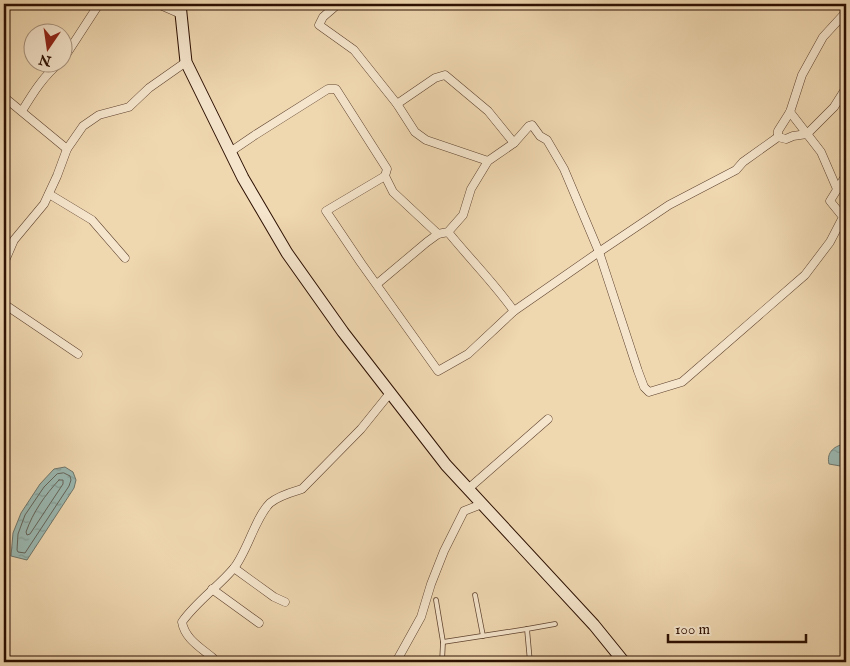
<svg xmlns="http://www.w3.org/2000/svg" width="850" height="666" font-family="'IM FELL English',serif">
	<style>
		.water { fill: url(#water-ripples); stroke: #6e756b }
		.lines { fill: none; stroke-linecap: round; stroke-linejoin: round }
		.shore { stroke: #64645a; stroke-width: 1 }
		.lane-casing { stroke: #5e422e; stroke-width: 5.5 }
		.street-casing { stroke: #5e422e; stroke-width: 9 }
		.secondary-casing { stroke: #2d1002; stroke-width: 13 }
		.lane { stroke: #f5e5cc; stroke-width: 4 }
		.street { stroke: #f5e5cc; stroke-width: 8 }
		.secondary { stroke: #f5e5cc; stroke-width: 11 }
	</style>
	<defs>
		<pattern id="water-ripples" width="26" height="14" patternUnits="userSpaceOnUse" patternTransform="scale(1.25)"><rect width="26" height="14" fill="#9ab8b1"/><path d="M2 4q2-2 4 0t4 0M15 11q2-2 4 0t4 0" fill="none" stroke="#859d97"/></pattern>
	</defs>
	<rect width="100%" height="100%" fill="#efd7b0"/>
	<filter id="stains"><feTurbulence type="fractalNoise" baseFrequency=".004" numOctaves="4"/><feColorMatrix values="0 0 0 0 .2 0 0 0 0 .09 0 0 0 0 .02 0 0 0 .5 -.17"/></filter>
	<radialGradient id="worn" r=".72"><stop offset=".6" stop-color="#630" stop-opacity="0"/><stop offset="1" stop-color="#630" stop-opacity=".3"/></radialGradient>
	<g class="water">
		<path d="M846,444V467L829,464C826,452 835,445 846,444Z"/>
		<polygon points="65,467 73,472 76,480 74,488 27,560 11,556 13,533 21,513 40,484 54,469"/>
	</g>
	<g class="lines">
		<g class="shore">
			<polygon points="64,473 70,476 71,480 69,486 25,553 18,552 17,550 18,534 25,515 44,487 57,474"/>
			<path d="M59,480H63V484L30,534L27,535L26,532C33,512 45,495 59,480Z"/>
		</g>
		<defs>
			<g id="lane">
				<polyline points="475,595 483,636"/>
				<polyline points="436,600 443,642 442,662"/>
				<polyline points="443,642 527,629"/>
				<polyline points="530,662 527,629 555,624"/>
				<polyline points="577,662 578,662"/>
			</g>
			<g id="street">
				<polyline points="158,4 181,14"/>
				<polyline points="338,4 323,17 319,25 354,50 397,104 415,132 426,140 488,161"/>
				<polyline points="62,61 99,4"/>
				<polyline points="4,97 67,149"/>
				<polyline points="397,104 435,78 445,75 488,111 514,143"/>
				<path d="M22,111C33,93 44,75 61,62"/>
				<polyline points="790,112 821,152 837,189"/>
				<polyline points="778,137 778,131 790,112 802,75 823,37 846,12"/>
				<polyline points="230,152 255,135 328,89 336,89 387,169 385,176 393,192 438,234"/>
				<polyline points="385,176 326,211 361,263 438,371 468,354 514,311 599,252 669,205 736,170 743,162 778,137 786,139 793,136 807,134 834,107 846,88"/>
				<polyline points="49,194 92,220 125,258"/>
				<path d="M448,232C470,259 494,283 514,311"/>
				<polyline points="4,263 14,240 44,204 57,176 67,149 83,126 99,115 129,107 149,88 186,62"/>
				<polyline points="377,284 427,242 438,234 448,232 463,215 471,189 488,161 514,143 529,126 532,125 540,136 547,140 564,169 599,252 638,371 644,387 649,392 682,382 805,275 830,242 843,217 830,201 846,175"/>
				<polyline points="4,304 78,354"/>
				<polyline points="468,489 548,419"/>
				<polyline points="234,568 274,597 285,602"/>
				<polyline points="212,589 259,623"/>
				<path d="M211,662L213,658C200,647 185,639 182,622C197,601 218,587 234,568C248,550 255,518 270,503C278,496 292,492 302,489L361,429L390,393"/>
				<polyline points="396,662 421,617 431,584 444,551 464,511 482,504"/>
			</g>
			<polyline id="secondary" points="180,4 186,62 243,178 287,253 343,332 446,465 594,625 624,662"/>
		</defs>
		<use href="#lane" class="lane-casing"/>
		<use href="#street" class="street-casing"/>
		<use href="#secondary" class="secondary-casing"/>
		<use href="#lane" class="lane"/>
		<use href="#street" class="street"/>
		<use href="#secondary" class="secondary"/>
	</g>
	<rect width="850" height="666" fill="none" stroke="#efd7b0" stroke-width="20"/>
	<rect x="5" y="5" width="840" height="656" fill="none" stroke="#2d1002" stroke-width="2.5"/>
	<rect x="10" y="10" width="830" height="646" fill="none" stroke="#2d1002"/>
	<g transform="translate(48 48) rotate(193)"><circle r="24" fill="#f5e5cc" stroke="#a5907b"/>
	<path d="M0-4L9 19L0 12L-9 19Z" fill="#8f2418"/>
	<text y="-8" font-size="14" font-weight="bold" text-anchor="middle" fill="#2d1002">N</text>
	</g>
	<path d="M668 634v8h138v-8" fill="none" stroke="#2d1002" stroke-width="2.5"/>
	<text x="675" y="634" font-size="15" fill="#2d1002" stroke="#f5e5cc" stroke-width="4" paint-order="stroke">100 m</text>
	<rect width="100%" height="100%" filter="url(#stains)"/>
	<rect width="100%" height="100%" fill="url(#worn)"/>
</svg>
